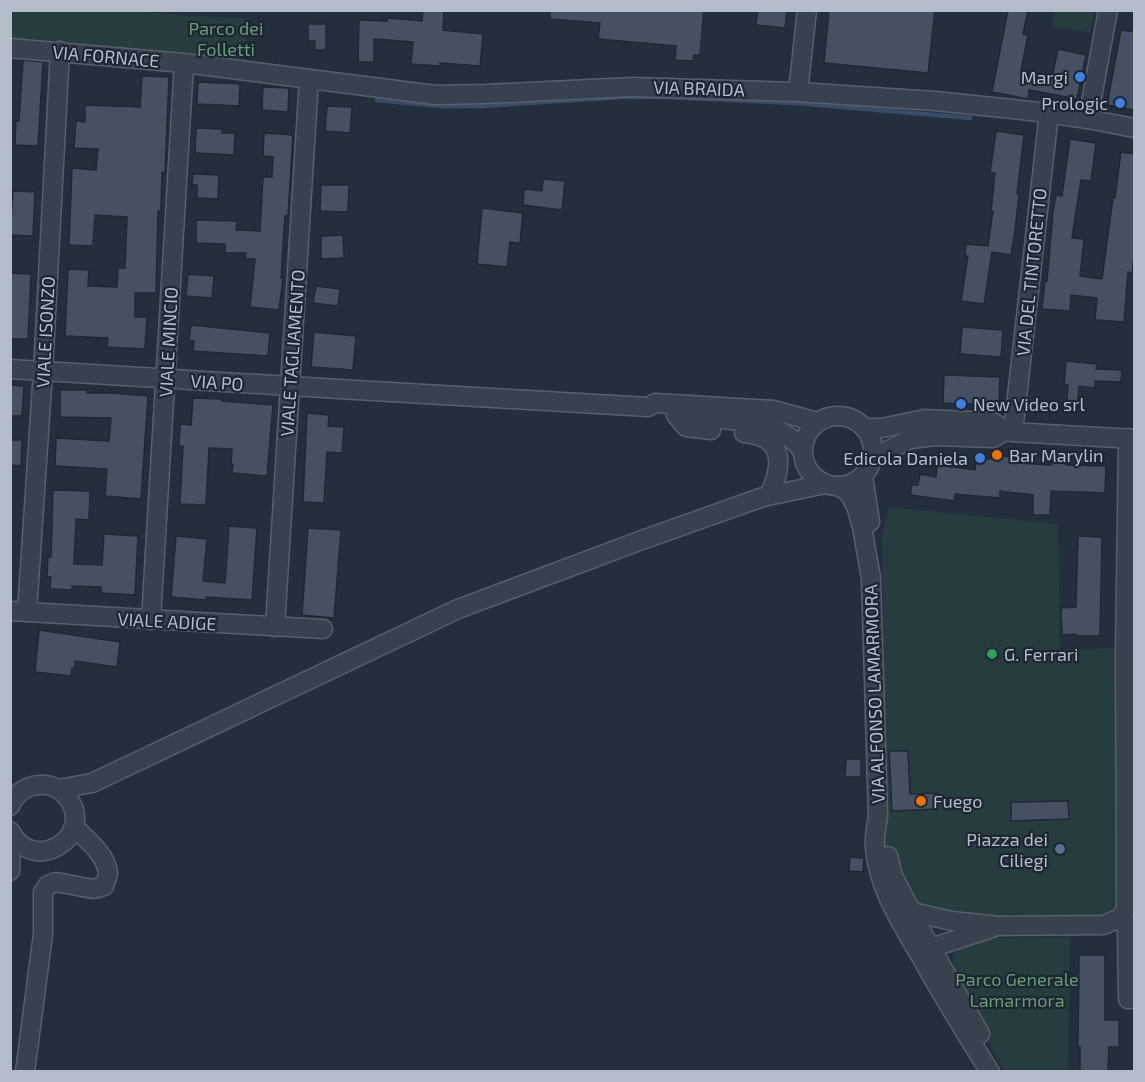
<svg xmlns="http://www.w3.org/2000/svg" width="1145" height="1082" font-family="'Exo 2',sans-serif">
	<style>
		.green { fill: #263c3f }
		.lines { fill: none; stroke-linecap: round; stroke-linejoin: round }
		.stream { stroke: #394c67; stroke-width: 4.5 }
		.building { fill: #455162; stroke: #1f2835; stroke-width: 1.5 }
		.minor-casing { stroke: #565f6c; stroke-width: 21 }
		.minor { stroke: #38414e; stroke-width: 18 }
		.shop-dot { fill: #3f7fe0; stroke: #1d2633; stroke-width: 2 }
		.food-dot { fill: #e8710a; stroke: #1d2633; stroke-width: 2 }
		.leisure-dot { fill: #2e9e5b; stroke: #1d2633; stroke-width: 2 }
		.service-dot { fill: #5c6f8a; stroke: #1d2633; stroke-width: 2 }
		.labels { text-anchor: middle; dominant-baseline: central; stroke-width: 4.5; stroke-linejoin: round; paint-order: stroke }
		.park-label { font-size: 18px; fill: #6b9a76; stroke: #1d2633 }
		.street-label { font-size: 18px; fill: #b4bcc9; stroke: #1d2633 }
		.poi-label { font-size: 18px; fill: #b4bcc9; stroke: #1d2633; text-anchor: end }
	</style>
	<rect width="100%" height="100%" fill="#242f3e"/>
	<g class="green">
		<polygon points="11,11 125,11 247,19 245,60 53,41 11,40"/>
		<polygon points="1055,11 1095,11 1090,33 1052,26"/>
		<polygon points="889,507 1058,524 1060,650 1118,648 1123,916 912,928 880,862 878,827 884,657 882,535"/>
		<path d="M1070,937L1068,1071H1005L952,980C952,967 952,959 958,948L988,938Z"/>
	</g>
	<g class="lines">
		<polyline class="stream" points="377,100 441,106 482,106 623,97 666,97 797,103 970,118"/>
	</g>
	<g class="building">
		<polygon points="423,10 444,10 443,30 483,34 480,66 440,63 440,66 411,64 413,42 374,39 374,62 358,62 359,20 387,21 387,18 422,21"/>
		<polygon points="550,10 704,10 700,55 694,55 693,61 675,60 676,46 598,39 600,23 550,19"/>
		<polygon points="758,10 787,10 785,28 756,25"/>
		<polygon points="829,10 935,10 928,73 824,63"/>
		<polygon points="1008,10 1028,10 1023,34 1028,35 1021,71 1052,77 1058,49 1086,55 1077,99 1029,90 1028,99 992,92"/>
		<polygon points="308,24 326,24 326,50 315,50 315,41 308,41"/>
		<polygon points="1121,30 1134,32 1134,110 1107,105"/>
		<polygon points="23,60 43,62 38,146 15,145 16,121 19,121"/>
		<polygon points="142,76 169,77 165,173 162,172 161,211 158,211 156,293 135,293 135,317 147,317 145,349 107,347 108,338 65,336 68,269 89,270 88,286 117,287 118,268 125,268 127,217 95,215 93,246 69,245 72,168 96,170 98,149 74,148 76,121 85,122 85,105 140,107"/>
		<polygon points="198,82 240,84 239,106 197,104"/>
		<polygon points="263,87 289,88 288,112 262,110"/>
		<polygon points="327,106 352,107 350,133 325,131"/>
		<polygon points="196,128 222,129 222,133 235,133 234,155 195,153"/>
		<polygon points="996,131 1024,135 1017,194 1019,194 1015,230 1011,255 992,252 984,304 961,301 968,256 965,256 966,244 988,246 993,211 991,211 995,173 990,173"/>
		<polygon points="264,133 293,135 288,216 285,216 281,278 283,278 279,310 250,307 255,259 245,259 246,253 225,253 225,244 196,243 196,220 237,221 236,230 260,231 263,177 272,177 273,157 263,156"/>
		<polygon points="1070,139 1096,143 1091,181 1081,180 1072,238 1084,239 1080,276 1102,279 1113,198 1115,198 1121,152 1134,154 1134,255 1132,273 1128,272 1124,322 1095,320 1097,298 1071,295 1070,311 1042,309 1045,280 1047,281 1053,212 1056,195 1062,196"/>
		<polygon points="193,174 219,175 218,199 197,198 197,185 192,185"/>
		<polygon points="543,179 565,181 562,210 523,205 524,189 542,191"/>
		<polygon points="321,185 349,185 348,212 320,211"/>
		<polygon points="13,191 35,192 33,236 10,235"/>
		<polygon points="482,208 523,213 520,243 510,242 507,267 477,264"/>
		<polygon points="343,235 344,258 321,259 321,236"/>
		<polygon points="10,273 31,274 28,339 10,339"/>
		<polygon points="188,274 214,276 212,298 186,296"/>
		<polygon points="316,286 340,289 338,306 313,303"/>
		<polygon points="191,325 270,333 268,356 193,351 194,341 189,340"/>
		<polygon points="962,327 1003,330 1001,357 960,354"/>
		<polygon points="314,332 356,336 353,370 311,367"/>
		<polygon points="1066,361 1097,364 1096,369 1122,370 1121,382 1095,381 1095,388 1079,386 1077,412 1066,411 1068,385 1064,385"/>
		<polygon points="944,375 1000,377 999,405 943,403"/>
		<polygon points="10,385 24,386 22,416 10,416"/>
		<polygon points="60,390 87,390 87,393 113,393 148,396 141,499 105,496 107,469 55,466 56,438 109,441 111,418 60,417"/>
		<polygon points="193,398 222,399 222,401 273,405 267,476 232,473 233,464 231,464 232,449 209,448 206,505 180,504 183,446 179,446 180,424 191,425"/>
		<polygon points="307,413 329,415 328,426 344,427 342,453 327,452 324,503 303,502"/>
		<polygon points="10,440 22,440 21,466 10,465"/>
		<polygon points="992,455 1018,457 1018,463 1051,465 1051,462 1066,463 1066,465 1106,466 1105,493 1051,491 1050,515 1033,515 1033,495 1000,491 1000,498 955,494 954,501 910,495 912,485 918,485 920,474 936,477 937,465 975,470 976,458 991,459"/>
		<polygon points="53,490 90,491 89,520 76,519 74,564 102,565 104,534 138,536 135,595 101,593 101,587 72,586 72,590 50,589 51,577 47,577 48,557 51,557"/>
		<polygon points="229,526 257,528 252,600 206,597 206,600 171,597 176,536 207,539 203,581 225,583"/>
		<polygon points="308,528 341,530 334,618 302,615"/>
		<polygon points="1078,536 1102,537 1100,636 1076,636 1076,634 1062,635 1061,608 1076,607 1076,605"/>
		<polygon points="39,630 120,642 117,667 75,661 75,668 72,668 71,676 35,672"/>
		<polygon points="889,751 908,751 910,794 937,793 937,809 892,811"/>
		<polygon points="846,759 861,759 861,777 845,777"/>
		<polygon points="1068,801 1069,819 1011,821 1011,802"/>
		<polygon points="850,857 864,858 863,872 849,871"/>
		<polygon points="1079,955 1105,955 1105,1020 1119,1020 1119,1047 1109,1047 1108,1071 1080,1071 1080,1047 1078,1047"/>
	</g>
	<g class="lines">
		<defs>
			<g id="minor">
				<polyline points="10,48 184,63 435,95 485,94 632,87 798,92 935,101 1031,111 1088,119 1134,128"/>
				<polyline points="798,92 807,10"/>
				<polyline points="1088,119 1108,10"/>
				<path d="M10,369C223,382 435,395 648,407L655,403L773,410L817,422"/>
				<polyline points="676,415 686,427 711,430"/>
				<circle cx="838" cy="451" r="35"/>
				<path d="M695,417C731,421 778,417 802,450"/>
				<polyline points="865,428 882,428 924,419 993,422 1005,431 1013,432 1134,439"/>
				<polyline points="1013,432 1049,113"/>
				<path d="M744,433C782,436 784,461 771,491"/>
				<polyline points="872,459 910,439 936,436 993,438 1005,431"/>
				<polyline points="863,476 870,522"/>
				<path d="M838,486L848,492L856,506L862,527L871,578L878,817C876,827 874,838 875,848C878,888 902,924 921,957C943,996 966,1034 990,1072"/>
				<polyline points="10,611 323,629"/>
				<polyline points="27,612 43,371 60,51"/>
				<polyline points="151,620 184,63"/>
				<polyline points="275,627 309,79"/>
				<polyline points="58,789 92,783 458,609 642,540 763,497 825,484"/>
				<path d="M10,806C15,794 26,786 39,785C50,784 61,789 68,798C96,837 33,876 10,831"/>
				<polyline points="888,856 893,876 924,936 980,1034"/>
				<polyline points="10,871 11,833"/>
				<polyline points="912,912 952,921 999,926 1104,925 1120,918 1126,909 1125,657 1128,438"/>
				<polyline points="1120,918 1127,926 1128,999 1134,999"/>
				<polyline points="931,948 992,928"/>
				<path d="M25,1072L43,934V892L48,885L56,882L93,889L104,886C105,882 108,877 108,873C106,854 86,839 74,827"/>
			</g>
		</defs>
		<use href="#minor" class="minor-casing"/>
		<use href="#minor" class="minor"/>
	</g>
	<g class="shop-dot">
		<circle cx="1080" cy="77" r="6"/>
		<circle cx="1120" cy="103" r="6"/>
		<circle cx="961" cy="404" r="6"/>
		<circle cx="980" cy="458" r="6"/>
	</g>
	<g class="food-dot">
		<circle cx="997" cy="455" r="6"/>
		<circle cx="921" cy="801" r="6"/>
	</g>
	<circle class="leisure-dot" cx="992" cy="654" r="6"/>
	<circle class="service-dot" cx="1060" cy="849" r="6"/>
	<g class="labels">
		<g class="park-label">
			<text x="226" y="28">Parco dei<tspan x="226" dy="21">Folletti</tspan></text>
			<text x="1017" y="979">Parco Generale<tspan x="1017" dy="21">Lamarmora</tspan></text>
		</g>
		<g class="street-label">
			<text transform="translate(106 56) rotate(5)">VIA FORNACE</text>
			<text transform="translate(699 88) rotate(2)">VIA BRAIDA</text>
			<text transform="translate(1031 272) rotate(-84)">VIA DEL TINTORETTO</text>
			<text transform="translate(45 332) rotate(-87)">VIALE ISONZO</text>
			<text transform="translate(168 342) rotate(-87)">VIALE MINCIO</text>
			<text transform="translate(292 353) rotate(-86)">VIALE TAGLIAMENTO</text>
			<text transform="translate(217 382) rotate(4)">VIA PO</text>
			<text transform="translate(167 621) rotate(3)">VIALE ADIGE</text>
			<text transform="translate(874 694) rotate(-92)">VIA ALFONSO LAMARMORA</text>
		</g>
		<g class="poi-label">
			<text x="1068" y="77">Margi</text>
			<text x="1108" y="103">Prologic</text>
			<text x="973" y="404" text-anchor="start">New Video srl</text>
			<text x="1009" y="455" text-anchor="start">Bar Marylin</text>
			<text x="968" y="458">Edicola Daniela</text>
			<text x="1004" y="654" text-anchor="start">G. Ferrari</text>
			<text x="933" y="801" text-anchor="start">Fuego</text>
			<text x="1048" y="839">Piazza dei<tspan x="1048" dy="21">Ciliegi</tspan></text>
		</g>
	</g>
	<rect width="1145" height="1082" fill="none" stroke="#b4bcc9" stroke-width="24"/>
</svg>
